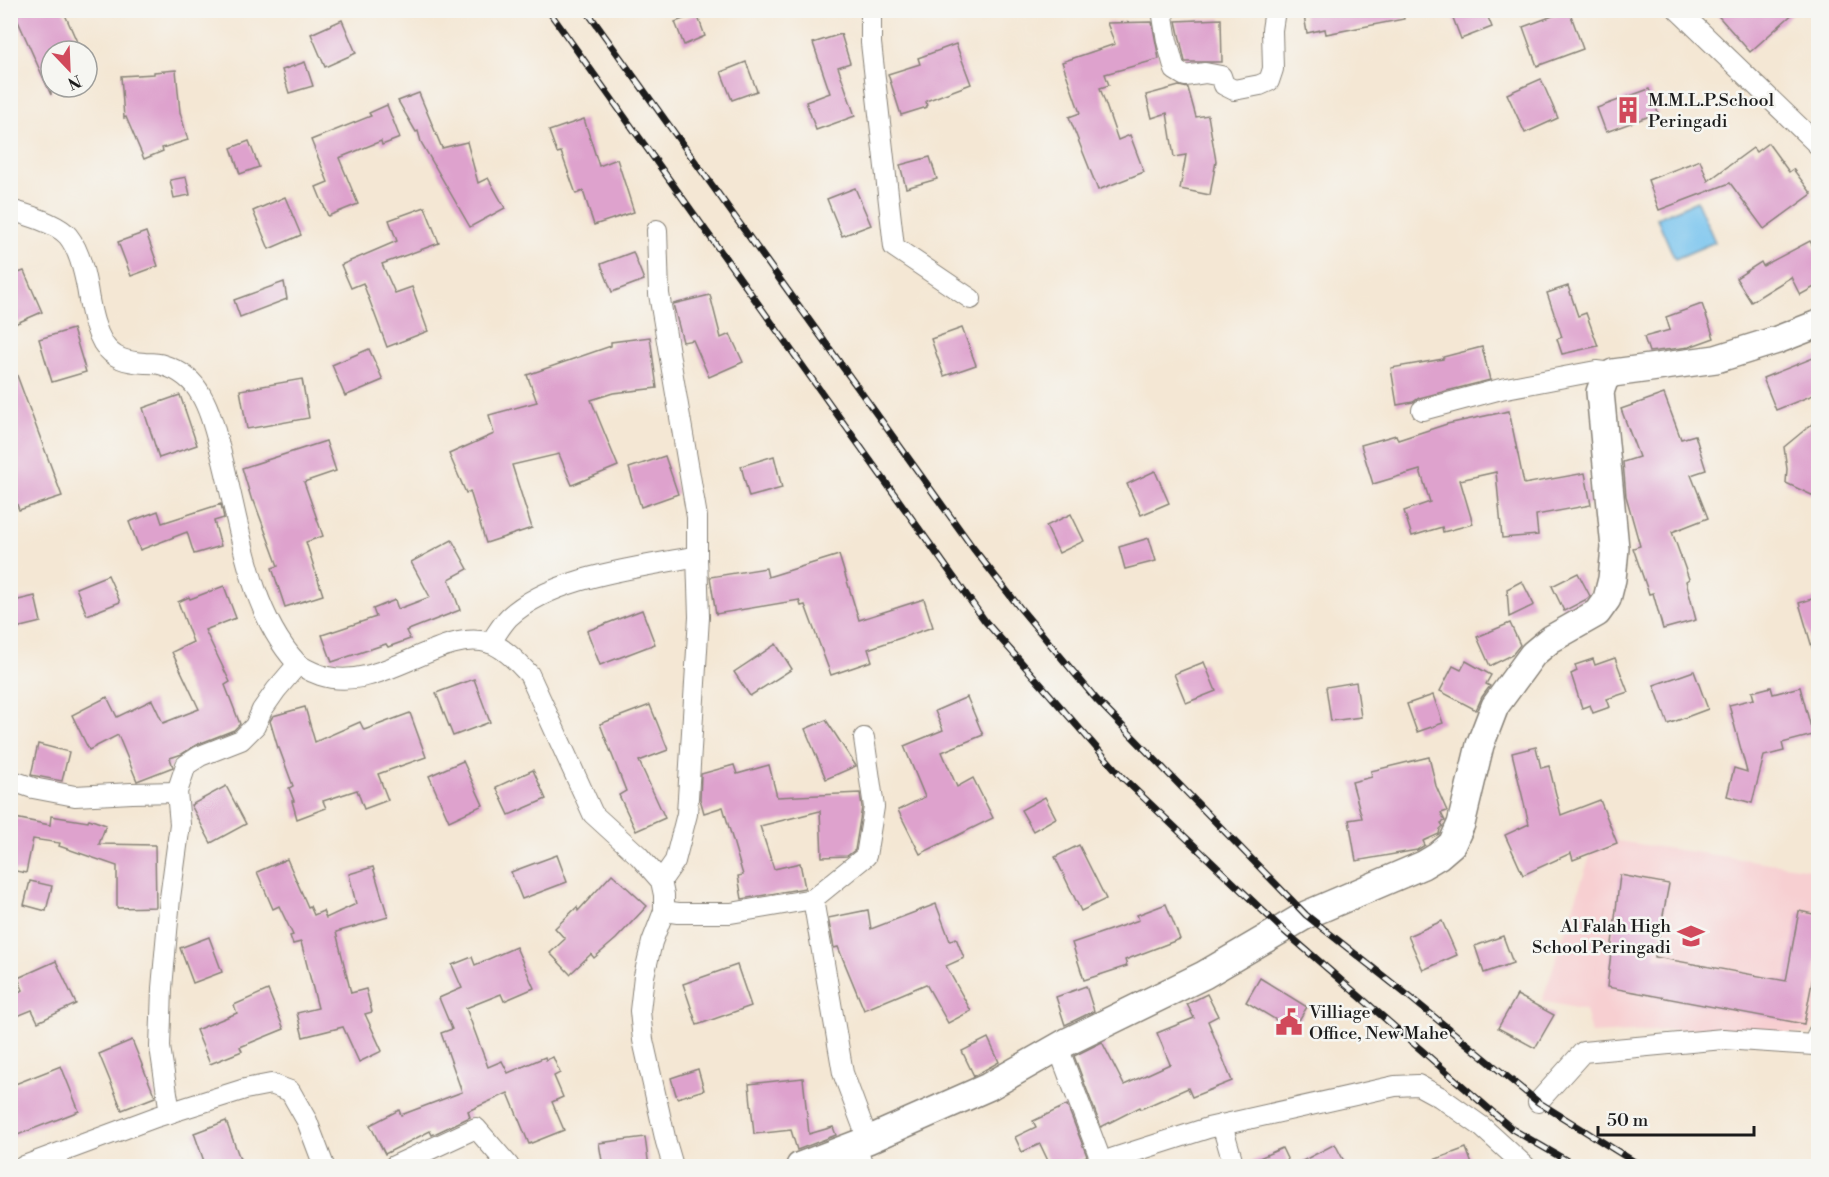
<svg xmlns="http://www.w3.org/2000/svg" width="1829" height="1177" font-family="'Libre Bodoni',serif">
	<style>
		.built { fill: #f7cfd1 }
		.water { fill: #74c2ee; stroke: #486f85; stroke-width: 1.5 }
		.building { fill: #dea2cd }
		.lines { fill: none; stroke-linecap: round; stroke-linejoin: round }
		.minor-casing { stroke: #888278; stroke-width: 22 }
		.secondary-casing { stroke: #888278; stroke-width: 30 }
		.minor { stroke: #fff; stroke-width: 20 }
		.secondary { stroke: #fff; stroke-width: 27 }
		.rail-casing { stroke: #1c1c1c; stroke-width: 7 }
		.rail { stroke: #f6f6f2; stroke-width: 4.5; stroke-dasharray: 14; stroke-linecap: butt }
		.labels { text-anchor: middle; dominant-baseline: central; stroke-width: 5; stroke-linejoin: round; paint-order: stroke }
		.poi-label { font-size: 18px; fill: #1c1c1c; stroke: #f6f6f2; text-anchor: start }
	</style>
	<rect width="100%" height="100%" fill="#f6f6f2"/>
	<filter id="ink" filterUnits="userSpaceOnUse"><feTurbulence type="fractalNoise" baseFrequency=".0167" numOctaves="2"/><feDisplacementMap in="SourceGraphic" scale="12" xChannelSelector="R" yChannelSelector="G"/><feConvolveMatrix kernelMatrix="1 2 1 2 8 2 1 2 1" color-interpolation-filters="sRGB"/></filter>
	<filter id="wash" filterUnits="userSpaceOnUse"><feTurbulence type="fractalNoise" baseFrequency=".008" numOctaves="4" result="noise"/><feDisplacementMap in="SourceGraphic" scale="24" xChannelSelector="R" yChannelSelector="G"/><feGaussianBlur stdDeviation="1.35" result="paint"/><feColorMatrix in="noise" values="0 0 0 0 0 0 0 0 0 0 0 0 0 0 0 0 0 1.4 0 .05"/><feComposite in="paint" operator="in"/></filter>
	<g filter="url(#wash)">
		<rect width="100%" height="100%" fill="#f4e7d4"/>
		<polygon class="built" points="1596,838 1818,870 1818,1012 1810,1034 1712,1028 1591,1034 1585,1010 1542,1001"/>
		<polygon class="water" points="1697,201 1715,242 1675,259 1657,218"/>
		<g id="blocks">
			<g class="building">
				<polygon points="13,10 63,10 81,51 51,51 51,95"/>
				<polygon points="1303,10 1403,10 1404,19 1326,34 1325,29 1307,33"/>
				<polygon points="1450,10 1485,10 1492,27 1461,39"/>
				<polygon points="1569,10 1583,49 1537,66 1523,27"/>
				<polygon points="1713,10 1797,10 1750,52"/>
				<polygon points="697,14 705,36 684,45 675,22"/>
				<polygon points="1221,19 1222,62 1185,62 1176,21"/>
				<polygon points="342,20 356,53 325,67 311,34"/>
				<polygon points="1152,22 1159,59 1105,74 1109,85 1100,88 1118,140 1130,135 1144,172 1098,190 1069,117 1080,113 1062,62 1115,44 1107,23"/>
				<polygon points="841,34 850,63 838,67 855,116 816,130 806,102 830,93 813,43"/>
				<polygon points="956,44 971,84 926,101 927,107 901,115 888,74 920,64 918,58"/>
				<polygon points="305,62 313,86 289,93 282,70"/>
				<polygon points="746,62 757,91 732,100 721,72"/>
				<polygon points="176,70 180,112 188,140 162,148 163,151 144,159 126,117 124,118 121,76 154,74 154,72"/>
				<polygon points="1541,79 1558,118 1525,133 1507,94"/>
				<polygon points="1179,86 1188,88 1196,117 1208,115 1216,161 1210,195 1180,189 1186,155 1174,157 1167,113 1152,118 1146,95"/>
				<polygon points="1649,89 1658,113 1606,132 1597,108"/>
				<polygon points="419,93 442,148 467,142 478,183 488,178 505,208 470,227 421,142 418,131 416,132 398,101"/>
				<polygon points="387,105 400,138 382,145 381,141 339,158 358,204 328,216 316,187 328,182 311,140 371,116 369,113"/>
				<polygon points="584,119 599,166 617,159 634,212 594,225 583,191 576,194 561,152 557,153 549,131"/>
				<polygon points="249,141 259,167 240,174 231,148"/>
				<polygon points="1768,143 1789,172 1793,169 1812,194 1764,229 1730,183 1659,210 1648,180 1700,160 1708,181 1753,148 1756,152"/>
				<polygon points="930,157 937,179 906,188 900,165"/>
				<polygon points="186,177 190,195 174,198 170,180"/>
				<polygon points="855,188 871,225 842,236 827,199"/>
				<polygon points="285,197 301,235 269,249 253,211"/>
				<polygon points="425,207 439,243 382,264 395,293 412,287 428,331 387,347 363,283 351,288 341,265 397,241 389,220"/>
				<polygon points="146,232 158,266 131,276 118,242"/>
				<polygon points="1810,241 1818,256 1818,285 1800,295 1791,277 1751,302 1736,278 1761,262 1763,266"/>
				<polygon points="633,252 644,280 612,292 601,264"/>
				<polygon points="24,271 42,312 10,326 10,276"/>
				<polygon points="284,282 287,299 240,317 234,300"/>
				<polygon points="1568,286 1578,316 1586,313 1598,346 1562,354 1557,339 1562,337 1547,293"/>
				<polygon points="710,295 721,338 730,334 743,362 709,377 693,340 683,342 673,304"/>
				<polygon points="1702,304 1714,338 1689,347 1649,352 1644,337 1670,330 1666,317"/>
				<polygon points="962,328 976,365 944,376 931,339"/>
				<polygon points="73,329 86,372 52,382 39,339"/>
				<polygon points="650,337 657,388 613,393 591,400 618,466 572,485 559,454 512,465 532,528 486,543 470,491 466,493 449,454 494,434 489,415 537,402 527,375 611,346 611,342"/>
				<polygon points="1482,347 1490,380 1419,398 1413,402 1397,405 1391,368 1443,359 1443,357"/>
				<polygon points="369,349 383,380 345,396 332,365"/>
				<polygon points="1818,356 1818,393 1776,410 1763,378"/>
				<polygon points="10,362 12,362 62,496 19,510 10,485"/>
				<polygon points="302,379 309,418 247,429 240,390"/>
				<polygon points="1664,394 1681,439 1695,435 1706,470 1691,475 1708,518 1672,532 1689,579 1686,581 1696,620 1663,629 1653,593 1649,594 1633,548 1640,546 1626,496 1623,462 1639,457 1621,409"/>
				<polygon points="180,395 197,445 159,458 143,408"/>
				<polygon points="1509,411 1524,484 1585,473 1591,505 1536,515 1538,535 1502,538 1496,472 1460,480 1473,524 1443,532 1442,527 1412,536 1404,511 1430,502 1420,470 1373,484 1361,445 1396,435 1398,440 1447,424"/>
				<polygon points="1818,419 1818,498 1786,483 1787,469 1784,447"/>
				<polygon points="326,441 336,471 304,482 323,536 306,542 323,595 285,607 272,568 278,566 254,501 252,501 242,468"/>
				<polygon points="665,456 678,494 641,507 629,468"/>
				<polygon points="774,456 782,488 749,497 741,466"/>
				<polygon points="1155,471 1169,503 1141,515 1127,484"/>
				<polygon points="221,504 224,518 214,521 221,546 194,554 187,532 140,550 129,522 158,511 162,523"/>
				<polygon points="1071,514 1084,541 1059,553 1046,526"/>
				<polygon points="1149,538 1156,561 1125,569 1119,547"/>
				<polygon points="452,540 468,569 449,579 460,610 406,631 410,639 388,647 386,644 332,662 322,635 376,617 373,609 395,600 398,609 430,597 411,562"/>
				<polygon points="839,555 859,620 924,599 933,627 868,649 872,661 831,675 805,605 801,606 799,600 716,614 710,577 766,568 768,577"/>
				<polygon points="1578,573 1590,596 1587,599 1564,611 1552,586"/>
				<polygon points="108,575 120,602 87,615 76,588"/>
				<polygon points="1522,581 1534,605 1509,617 1507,589"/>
				<polygon points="224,586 236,618 205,630 230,682 225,685 240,724 234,730 196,745 182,754 170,758 173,767 137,781 118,735 89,750 72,715 107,697 117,717 152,700 163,723 199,709 172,652 193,642 178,602 189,597 190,599"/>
				<polygon points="35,596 41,622 16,628 10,602"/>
				<polygon points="1818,597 1818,653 1814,654 1799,603"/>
				<polygon points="642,610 655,644 600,665 587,631"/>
				<polygon points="1510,623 1520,645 1512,655 1490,666 1477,637"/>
				<polygon points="776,644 792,669 750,696 734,672"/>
				<polygon points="1615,658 1628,692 1607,699 1610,707 1593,713 1590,705 1582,708 1571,674 1577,671 1575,665 1593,659 1595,665"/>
				<polygon points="1466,661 1491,675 1486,684 1490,686 1482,697 1476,710 1440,691 1453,666 1461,670"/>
				<polygon points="1204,662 1216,691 1186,703 1174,674"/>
				<polygon points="1694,671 1708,709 1668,724 1654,685"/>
				<polygon points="474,679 490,722 453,736 436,693"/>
				<polygon points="1356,682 1361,717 1331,721 1326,687"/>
				<polygon points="1771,687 1773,694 1800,687 1813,735 1782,743 1784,751 1764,756 1752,803 1727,796 1734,768 1747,772 1729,705 1754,699 1752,692"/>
				<polygon points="1433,695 1443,723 1417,732 1407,704"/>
				<polygon points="967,697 983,735 942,752 957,787 973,778 993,818 920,854 898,810 925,797 904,746 943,730 935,711"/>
				<polygon points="650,705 668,750 639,761 665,818 636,831 619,795 626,791 600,724"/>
				<polygon points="305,707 315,742 360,722 364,730 410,713 426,757 378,774 388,800 364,809 357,790 323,801 326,808 297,819 292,801 294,801 289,788 293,786 279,748 278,748 270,721 273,716"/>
				<polygon points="826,720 856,766 826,779 805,729"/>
				<polygon points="38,744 69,752 62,781 31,775"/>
				<polygon points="1536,747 1541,768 1549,766 1561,815 1600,800 1617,843 1573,860 1571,853 1523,875 1505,835 1529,824 1512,753"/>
				<polygon points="1429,757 1436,786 1447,811 1441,813 1445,821 1441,823 1443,826 1440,829 1439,834 1423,841 1425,845 1417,850 1356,861 1349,820 1362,818 1352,782 1372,777 1371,771"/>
				<polygon points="463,761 483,805 449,821 429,776"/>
				<polygon points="734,765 737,774 769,765 777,797 860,793 862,807 855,850 847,856 822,857 820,811 760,826 774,869 800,863 805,888 742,899 738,876 743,875 723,807 704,813 700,799 701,774"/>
				<polygon points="533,770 546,799 509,815 496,787"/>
				<polygon points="226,786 246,824 211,843 191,805"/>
				<polygon points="1045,797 1056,818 1033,831 1021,810"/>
				<polygon points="51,816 88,822 89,819 106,825 99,844 155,845 156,907 117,908 117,866 59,846 60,843 33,839 26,873 10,870 10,817 50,825"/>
				<polygon points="1079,845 1106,899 1081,911 1055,857"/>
				<polygon points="557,855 567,882 522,899 511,872"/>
				<polygon points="287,859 308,907 310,906 314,915 323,911 326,918 356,904 349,874 373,867 388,917 336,932 351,993 366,989 372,1012 365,1014 382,1051 359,1062 343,1027 303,1037 297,1013 318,1008 301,942 293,944 290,936 293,935 279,906 273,909 257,872"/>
				<polygon points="612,874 647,906 616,939 594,958 591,954 570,974 550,953 565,939 555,928 577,907 578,911"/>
				<polygon points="1620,875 1669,884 1655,957 1786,981 1799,911 1818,915 1818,951 1804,1024 1607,987"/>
				<polygon points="30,881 52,886 46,911 24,905"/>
				<polygon points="936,904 950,941 956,938 964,958 946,966 971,1011 948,1023 926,984 864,1010 838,947 834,948 828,918 868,910 871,929"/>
				<polygon points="1166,904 1180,939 1125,960 1127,966 1084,980 1072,943 1139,920 1137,915"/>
				<polygon points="1442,921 1457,955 1423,970 1408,936"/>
				<polygon points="1503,936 1513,963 1484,973 1475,946"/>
				<polygon points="209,937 222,972 193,983 180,948"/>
				<polygon points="516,947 534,988 504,1001 501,994 466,1008 488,1067 502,1061 508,1073 545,1057 546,1060 553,1057 560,1073 554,1076 563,1097 552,1102 564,1130 529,1144 508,1093 468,1111 470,1117 432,1135 430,1131 385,1154 370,1125 399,1110 401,1115 462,1092 441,1033 452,1029 439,998 462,988 452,965 472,957 475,965"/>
				<polygon points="56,961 76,1004 38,1022 32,1010 10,1019 10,996 23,990 18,978"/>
				<polygon points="737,965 751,1006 697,1025 683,984"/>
				<polygon points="1260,978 1307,1007 1293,1030 1246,1002"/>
				<polygon points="1086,986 1094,1011 1065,1025 1056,997"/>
				<polygon points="268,990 284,1029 240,1047 242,1051 210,1064 196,1030 237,1013 234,1005"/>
				<polygon points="1207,994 1218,1016 1208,1021 1232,1081 1192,1097 1188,1088 1141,1109 1140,1107 1101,1127 1074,1056 1102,1042 1124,1085 1170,1064 1157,1033 1194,1018 1187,1004"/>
				<polygon points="1517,995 1554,1015 1535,1048 1498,1028"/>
				<polygon points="988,1038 999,1062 974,1076 962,1051"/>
				<polygon points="132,1040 155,1097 122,1110 99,1054"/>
				<polygon points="61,1066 79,1111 10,1138 10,1086"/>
				<polygon points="698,1069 704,1090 677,1098 671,1078"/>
				<polygon points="803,1078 809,1134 833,1127 836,1135 797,1150 791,1130 754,1134 749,1084"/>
				<polygon points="1067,1105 1087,1156 1065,1167 1051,1167 1040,1144 1022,1152 1015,1137 1036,1127 1033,1121"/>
				<polygon points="226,1121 243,1167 206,1167 194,1133"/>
				<polygon points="645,1137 649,1167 603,1167 599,1143"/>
				<polygon points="1335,1144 1347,1167 1291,1167"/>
				<polygon points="1282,1148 1291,1167 1246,1167 1246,1164"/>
				<polygon points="1466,1148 1473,1167 1420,1167 1420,1165"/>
			</g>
		</g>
	</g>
	<g filter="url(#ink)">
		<use href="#blocks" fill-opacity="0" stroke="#888278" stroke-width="1.5"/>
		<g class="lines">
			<defs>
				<g id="minor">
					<polyline points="873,10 871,15 871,43 894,247 971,299"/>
					<polyline points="1162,10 1167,41 1175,70 1185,76 1205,73 1221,76 1224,85 1234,90 1260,85 1269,81 1273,69 1272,30 1275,10"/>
					<polyline points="1678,10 1818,145"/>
					<path d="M10,210C25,214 58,224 68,236C81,252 86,280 89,300C92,315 95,329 103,343C113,359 127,362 145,363C151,363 158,363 163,365C179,370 193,380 201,395C210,410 215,430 219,446C239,516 246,607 296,662C302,668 312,672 320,675C380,695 440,627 490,643C505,648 518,663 529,674L593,814L639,856L661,881L664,895V911L652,942L644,976L640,1011L643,1040L666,1142L673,1166"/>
					<polyline points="1422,410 1501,389 1596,371 1613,373"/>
					<path d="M490,643C496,635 502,624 509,617C553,576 639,568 697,556V517L659,294L657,230"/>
					<polyline points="10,780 33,788 75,796 132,793 177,792"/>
					<polyline points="661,881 675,861 687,814 699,617 697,556"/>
					<polyline points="813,899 843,1073 868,1140"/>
					<polyline points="664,911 678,913 731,913 813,899 866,856 874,807 864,738"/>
					<polyline points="1058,1047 1102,1163"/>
					<polyline points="1538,1102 1583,1052 1723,1039 1814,1045 1818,1033"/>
					<polyline points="170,1113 160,1047 162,988 170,898 180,824 177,792 186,765 200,756 241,740 255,726 262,710 276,690 298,664"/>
					<polyline points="1222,1125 1234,1166"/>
					<polyline points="856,1145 863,1166"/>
					<polyline points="24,1166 156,1117 245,1089 271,1084 290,1091 307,1121 324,1166"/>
					<polyline points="394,1166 476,1128 509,1166"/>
					<polyline points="1095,1166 1114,1158 1208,1128 1395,1086 1418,1085 1440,1097 1481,1126 1525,1166"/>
				</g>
				<polyline id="secondary" points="800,1166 868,1140 988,1087 1067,1042 1204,975 1306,915 1423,865 1438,856 1452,844 1461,824 1480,745 1495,706 1533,654 1551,639 1597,613 1607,599 1612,579 1615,548 1600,392 1605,378 1613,373 1716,359 1777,340 1818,324"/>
			</defs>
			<use href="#minor" class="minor-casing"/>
			<use href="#secondary" class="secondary-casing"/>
			<use href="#minor" class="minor"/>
			<use href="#secondary" class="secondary"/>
			<defs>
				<g id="rail">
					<polyline points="548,10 985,621 1123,778 1282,929 1512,1129 1576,1166"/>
					<polyline points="586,10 973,548 1020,608 1096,699 1306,915 1411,998 1538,1102 1641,1166"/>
				</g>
			</defs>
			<use href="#rail" class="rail-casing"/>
			<use href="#rail" class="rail"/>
		</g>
	</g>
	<defs>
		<symbol id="building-bare" viewBox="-9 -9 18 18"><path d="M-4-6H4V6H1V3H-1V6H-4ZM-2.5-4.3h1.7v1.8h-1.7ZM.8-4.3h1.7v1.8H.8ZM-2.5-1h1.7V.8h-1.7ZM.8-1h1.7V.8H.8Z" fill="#d1495b" stroke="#f6f6f2" stroke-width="2.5" paint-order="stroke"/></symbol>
		<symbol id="school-bare" viewBox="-9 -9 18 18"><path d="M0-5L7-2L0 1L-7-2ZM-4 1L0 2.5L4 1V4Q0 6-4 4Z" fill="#d1495b" stroke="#f6f6f2" stroke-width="2.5" paint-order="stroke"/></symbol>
		<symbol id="civic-bare" viewBox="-9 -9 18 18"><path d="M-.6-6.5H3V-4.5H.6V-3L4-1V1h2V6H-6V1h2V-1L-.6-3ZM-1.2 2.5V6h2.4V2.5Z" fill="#d1495b" stroke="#f6f6f2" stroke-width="2.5" paint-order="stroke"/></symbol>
	</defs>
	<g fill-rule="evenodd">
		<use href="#building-bare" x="1609" y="91" width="38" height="38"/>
		<use href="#school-bare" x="1672" y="917" width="38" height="38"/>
		<use href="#civic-bare" x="1270" y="1003" width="38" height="38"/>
	</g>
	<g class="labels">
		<g class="poi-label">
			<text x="1648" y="100">M.M.L.P.School<tspan x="1648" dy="21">Peringadi</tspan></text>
			<text x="1671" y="926" text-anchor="end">Al Falah High<tspan x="1671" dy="21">School Peringadi</tspan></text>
			<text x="1309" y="1012">Villiage<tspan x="1309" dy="21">Office, New Mahe</tspan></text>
		</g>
	</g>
	<rect width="1829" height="1177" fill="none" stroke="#f6f6f2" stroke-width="36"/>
	<g transform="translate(69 69) rotate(157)"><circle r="28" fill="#f6f6f2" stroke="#9f9f9c" stroke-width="1.5"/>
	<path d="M0-4.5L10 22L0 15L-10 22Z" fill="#d1495b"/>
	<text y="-9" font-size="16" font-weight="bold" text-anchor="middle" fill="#1c1c1c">N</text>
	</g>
	<path d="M1598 1126v9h156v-9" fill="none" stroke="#1c1c1c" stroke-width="3"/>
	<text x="1607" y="1126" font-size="18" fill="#1c1c1c" stroke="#f6f6f2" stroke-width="4.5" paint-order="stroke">50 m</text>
</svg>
